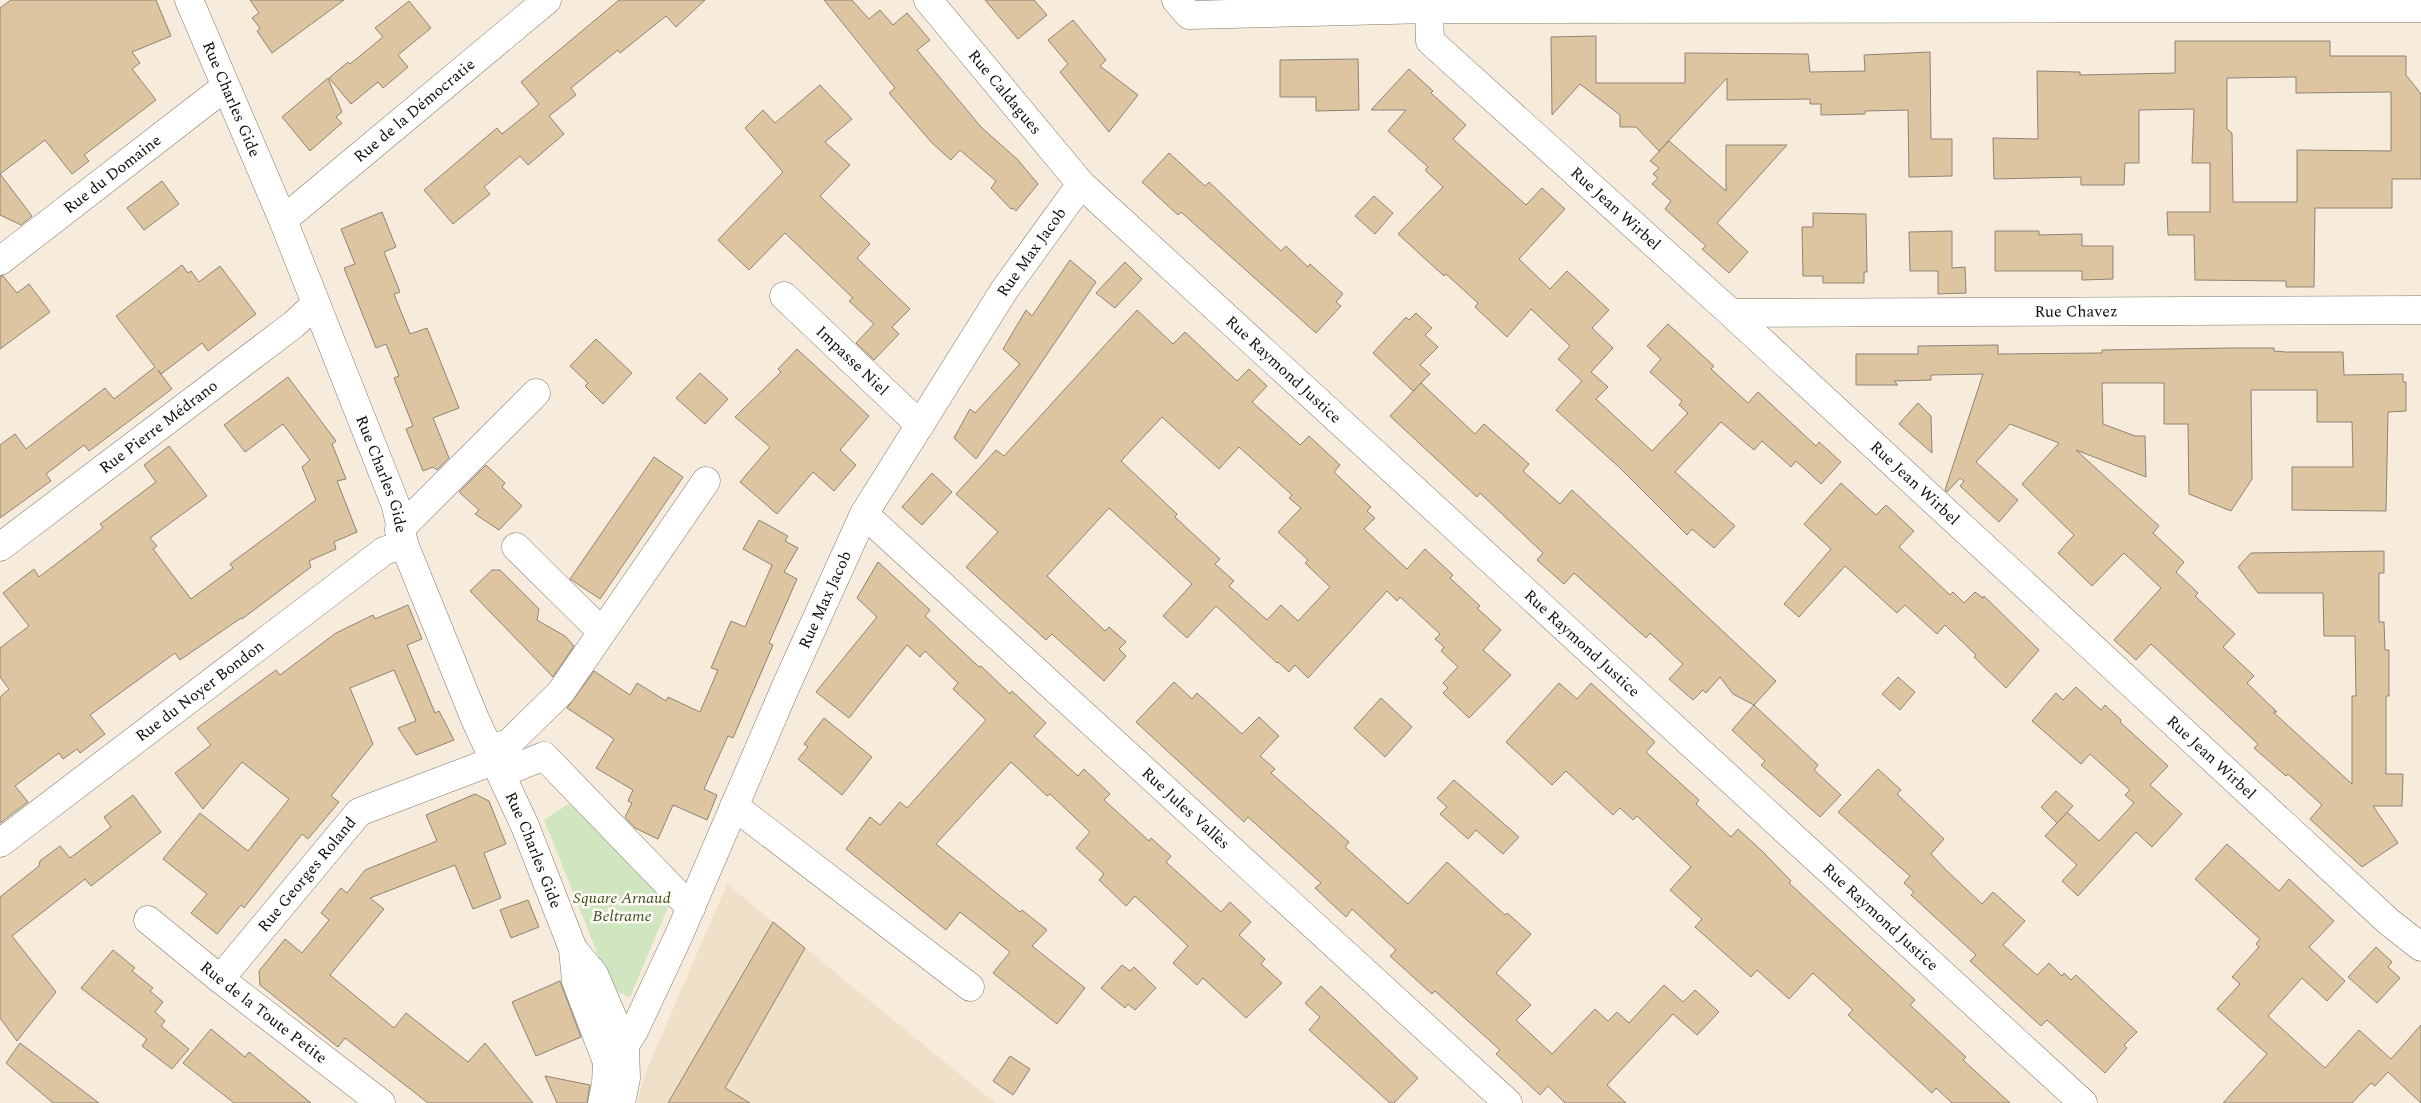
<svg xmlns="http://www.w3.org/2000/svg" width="2421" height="1103" font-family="Spectral,serif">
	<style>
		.built { fill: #efe0c9 }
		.green { fill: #cfe6c1 }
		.building { fill: #dec5a1; stroke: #8e8475; fill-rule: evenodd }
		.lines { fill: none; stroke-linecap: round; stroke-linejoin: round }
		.minor-casing { stroke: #82786a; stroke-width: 29 }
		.minor { stroke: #fff; stroke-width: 28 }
		.labels { text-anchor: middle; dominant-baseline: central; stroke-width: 5; stroke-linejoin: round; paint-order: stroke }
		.street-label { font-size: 16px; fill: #110e08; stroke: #fffbf4 }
		.park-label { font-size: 16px; font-style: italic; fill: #35521d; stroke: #fffbf4 }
	</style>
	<rect width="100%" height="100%" fill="#f7ecdc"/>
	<polygon class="built" points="727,884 995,1103 637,1103 645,1074"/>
	<polygon class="green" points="575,800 671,900 630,997 612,990 544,820"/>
	<g class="building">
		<polygon points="11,0 156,0 171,36 132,52 140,63 132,69 156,100 84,155 89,161 72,174 45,140 0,174 32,216 21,225 0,215 0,8"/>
		<polygon points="250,0 344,0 272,53 257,31 260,28 252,18 259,13"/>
		<polygon points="619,0 705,0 676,27 666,16 620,53 618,50 571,88 576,95 549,116 564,134 528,165 520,156 484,187 490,194 453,224 424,190 497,128 502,134 539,104 521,82"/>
		<polygon points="824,0 852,0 869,19 880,10 893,25 907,13 930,40 917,50 981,127 1018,160 1038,184 1016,211 1013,208 1011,209 991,188 996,181 960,150 951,160 932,143 889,93 895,88"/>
		<polygon points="985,0 1034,0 1047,15 1018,39"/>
		<polygon points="409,1 431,28 398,55 408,67 383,88 378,82 351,104 329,78 348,62 350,64 383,37 375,28"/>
		<polygon points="1073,20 1106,60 1100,66 1138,95 1109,132 1060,72 1068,64 1048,40"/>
		<polygon points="1596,36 1596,83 1685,83 1685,53 1808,54 1810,72 1865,71 1864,55 1930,52 1931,139 1952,139 1952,176 1909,177 1908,110 1865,111 1865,114 1821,115 1821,104 1810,104 1810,99 1727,100 1727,78 1659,151 1636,127 1620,127 1620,115 1580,84 1552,115 1551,37"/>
		<path d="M2175,41H2330V56H2406V75L2421,94V179H2392V208H2315L2314,287H2286V281L2195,280L2194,235H2168L2167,212H2210V163H2192L2194,109L2139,110V163H2125L2124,185H2081V177L1994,179L1993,138L2038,139L2037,71L2080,72V75L2175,73ZM2296,77V93L2391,92V151L2297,150V202H2233L2232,133L2227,129V78Z"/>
		<polygon points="1358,59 1359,110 1316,111 1316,97 1280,97 1280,60"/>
		<polygon points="1409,69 1433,91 1431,93 1466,125 1453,139 1526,205 1542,188 1565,209 1519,259 1550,289 1567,271 1609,310 1592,328 1613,348 1591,372 1608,387 1596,399 1652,451 1688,413 1679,405 1682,401 1650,372 1661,359 1647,346 1668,324 1714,366 1711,369 1748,403 1758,392 1816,446 1819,442 1841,462 1821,484 1796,461 1791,467 1762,441 1754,450 1721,422 1675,472 1735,526 1714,548 1692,529 1687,535 1620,468 1556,410 1582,381 1558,359 1570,346 1531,309 1507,337 1475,307 1478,303 1446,274 1444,276 1398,234 1443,187 1425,170 1428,167 1388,131 1406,110 1371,110"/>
		<polygon points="328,78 342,112 336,117 342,123 310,151 282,117"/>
		<polygon points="820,85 852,119 825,142 850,165 820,196 870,244 857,258 910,309 892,327 899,334 874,360 856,343 874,324 849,301 853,298 785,233 749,270 718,240 783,172 745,128 763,110 775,123"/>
		<polygon points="1669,141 1726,191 1726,145 1787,145 1717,223 1748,252 1729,273 1702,249 1706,246 1665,209 1671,201 1652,184 1658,178 1653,174 1659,168 1650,161"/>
		<polygon points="1169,153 1205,186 1209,182 1281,251 1286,246 1308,267 1310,264 1343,294 1336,302 1341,306 1316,333 1181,212 1178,215 1142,182"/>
		<polygon points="162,181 179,204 144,230 127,208"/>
		<polygon points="1374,196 1393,213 1375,234 1355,216"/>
		<polygon points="382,212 396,247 384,252 400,292 394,294 410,334 427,328 459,408 433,418 449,458 437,470 433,467 423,471 406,429 413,426 394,378 399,376 386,344 376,348 344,268 355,264 341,229"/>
		<polygon points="1813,213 1866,214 1867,272 1864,272 1864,283 1823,283 1823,276 1803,276 1802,227 1813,227"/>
		<polygon points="1952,231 1952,268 1965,267 1966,293 1938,294 1938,271 1910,271 1909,232"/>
		<polygon points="1995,231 2039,231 2039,235 2082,234 2082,246 2113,246 2113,279 2082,280 2082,271 1995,271"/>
		<polygon points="1070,260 1096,282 976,459 954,438 970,409 975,413 1020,364 1003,349 1026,310 1032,316"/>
		<polygon points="1125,262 1142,279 1115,308 1096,293"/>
		<polygon points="182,265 188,273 191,271 199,282 220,266 256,314 208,351 202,343 161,374 158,370 172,389 89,451 84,445 46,474 51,481 0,518 0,445 15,434 26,449 105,388 114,399 155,367 116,316"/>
		<polygon points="0,276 3,276 17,293 29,284 50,312 0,349"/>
		<path d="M1137,310L1173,344L1185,332L1237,381L1249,369L1267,386L1252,402L1300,445L1309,436L1340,465L1334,472L1371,507L1367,511L1375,518L1364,529L1407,569L1425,549L1453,575L1450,578L1480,606L1477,608L1501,630L1483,650L1511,675L1469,718L1443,693L1448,688L1443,683L1458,667L1441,651L1444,647L1435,639L1440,634L1400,597L1397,601L1387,591L1308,678L1295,665L1289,672L1278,662L1277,663L1216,606L1187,638L1163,616L1192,584L1109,508L1047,576L1105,631L1109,627L1126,642L1119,649L1126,656L1104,681L1052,634L1046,640L966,567L998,532L956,494L996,450L1004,456ZM1162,417L1219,469L1239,447L1292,495L1289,498L1301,508L1278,532L1308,560L1305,563L1330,587L1298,621L1281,605L1267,620L1229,586L1234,581L1215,564L1220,559L1175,517L1177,514L1121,461Z"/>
		<polygon points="1416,313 1432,328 1425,335 1438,347 1420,365 1430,374 1413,391 1373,353 1406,317 1409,320"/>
		<polygon points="596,339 632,373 603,404 585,386 588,383 570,366"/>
		<polygon points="1998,345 1998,354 2102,353 2102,350 2231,348 2274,348 2274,351 2286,352 2343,352 2344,375 2403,374 2403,382 2406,382 2406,411 2388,412 2386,511 2292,510 2292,467 2353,467 2352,422 2317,422 2317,390 2251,390 2252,479 2231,511 2189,494 2188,424 2164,424 2164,383 2102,383 2103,424 2135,436 2145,436 2146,477 2076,450 2159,526 2153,533 2184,562 2176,572 2198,593 2195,596 2235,634 2223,647 2254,676 2247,683 2277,712 2273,712 2352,784 2352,696 2356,696 2355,636 2324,636 2323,593 2258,593 2238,567 2251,553 2384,551 2384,573 2379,573 2379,622 2384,622 2385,650 2389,650 2389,696 2386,696 2386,774 2403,774 2402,806 2373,806 2398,843 2362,867 2310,819 2322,805 2288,774 2286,776 2254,748 2258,744 2151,644 2136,660 2114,640 2161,588 2124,553 2092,586 2058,553 2074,535 2022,484 2059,443 2010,424 1976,462 2018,500 1999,522 1960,486 1964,481 1960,478 1947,492 1945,490 1983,374 1931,375 1931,380 1894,381 1898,385 1856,385 1856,354 1918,354 1918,346"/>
		<polygon points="797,349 869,416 840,450 856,465 834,491 813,472 777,514 740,482 770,447 735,417 781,372 778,369"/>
		<polygon points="700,373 728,399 705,424 676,398"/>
		<polygon points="288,377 336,441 332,444 346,479 337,481 357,532 334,542 336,549 309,561 311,567 242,619 241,618 180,660 175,653 90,715 105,734 80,753 77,749 63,759 59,753 15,786 28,802 0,823 0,697 9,689 0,677 0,648 29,626 3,593 34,569 39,577 103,528 100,524 156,482 144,465 169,446 207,496 150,538 157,546 153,549 191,599 233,568 230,564 316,500 302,467 310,460 283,424 245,452 224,425"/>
		<polygon points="1421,383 1475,434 1484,424 1529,464 1523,471 1560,504 1572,490 1776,681 1754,705 1733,694 1720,677 1706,693 1703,690 1693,700 1669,679 1683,664 1650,633 1646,638 1574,573 1564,584 1537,560 1543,553 1480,493 1477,497 1390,416"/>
		<polygon points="1918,403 1931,416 1932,453 1899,424"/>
		<polygon points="654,457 683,477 600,599 570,579"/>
		<polygon points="486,465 505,483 502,487 522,506 499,530 475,514 479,510 459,492"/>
		<polygon points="932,473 952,492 922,525 902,507"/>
		<polygon points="1841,483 1876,515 1886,505 1914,531 1899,547 1950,595 1953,592 1964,603 1975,592 1983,598 1984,596 2039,650 2006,688 1974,657 1976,655 1945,625 1937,634 1905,605 1897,613 1845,566 1799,617 1784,604 1831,549 1804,524"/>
		<polygon points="759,520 788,536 785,541 798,548 784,572 797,579 769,643 773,645 733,738 728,736 704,789 717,795 707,820 673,805 658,839 635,828 625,817 632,803 628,801 633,790 596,768 614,739 567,708 594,671 630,695 637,683 666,701 668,697 700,712 718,670 711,668 731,621 745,627 772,565 743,549"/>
		<polygon points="878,562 930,610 925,616 979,667 981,666 1010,694 1012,691 1046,723 1034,736 1078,776 1084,769 1110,794 1104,800 1149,841 1151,838 1171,856 1166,862 1221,912 1230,902 1251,922 1239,935 1265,959 1261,964 1282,983 1246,1018 1203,978 1197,985 1173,963 1188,946 1135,896 1126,906 1099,880 1104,874 1076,848 1090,832 1050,794 1047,796 1011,762 936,844 1020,912 1022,910 1047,930 1032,946 1085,988 1057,1024 993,973 1010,952 960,912 946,930 846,849 870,817 880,825 900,802 907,808 986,720 953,689 958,683 925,651 920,657 907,645 849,718 816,692 877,617 857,598"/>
		<polygon points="492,570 500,570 539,609 537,620 565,636 574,646 553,677 470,591"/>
		<polygon points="408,605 422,639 407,645 435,713 439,711 454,740 416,755 398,728 416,721 394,670 350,688 373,744 331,796 339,802 308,839 302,834 244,908 241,905 217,934 191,913 207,894 163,859 200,813 248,851 289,799 242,762 203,809 175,773 211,745 197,728 276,670 280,675 336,633 373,615 375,619"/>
		<polygon points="1898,677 1915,692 1900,710 1882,694"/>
		<polygon points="1174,682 1192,699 1197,693 1242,734 1259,717 1279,736 1260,756 1275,769 1271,773 1349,842 1345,847 1408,904 1447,862 1505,915 1507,913 1531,934 1496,973 1531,1005 1516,1020 1552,1054 1595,1009 1608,1021 1617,1012 1629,1023 1664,985 1683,1002 1695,990 1719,1012 1697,1035 1673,1014 1607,1085 1626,1103 1565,1103 1548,1086 1540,1095 1496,1054 1500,1050 1435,991 1432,994 1390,956 1396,950 1352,909 1346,917 1315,888 1321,883 1248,817 1244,822 1136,722"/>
		<polygon points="1559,683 1577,699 1591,683 1655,742 1646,752 1699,800 1696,804 1731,837 1738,829 1763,852 1791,881 1789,883 1915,1000 1910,1005 1966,1057 1963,1060 2010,1103 1952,1103 1936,1088 1932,1093 1848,1015 1853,1010 1813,973 1789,999 1757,970 1751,977 1695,927 1702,919 1670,890 1691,867 1637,816 1633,820 1620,808 1613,815 1566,771 1552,785 1506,742"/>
		<polygon points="2076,687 2101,710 2105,705 2121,720 2120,722 2168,766 2150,785 2182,814 2152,847 2136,832 2078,896 2062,881 2077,865 2045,836 2067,812 2099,841 2134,803 2125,795 2130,790 2090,754 2081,764 2032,721 2056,693 2063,700"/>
		<polygon points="1381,698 1412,727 1385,757 1354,728"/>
		<polygon points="1754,705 1818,765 1814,770 1841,795 1820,817 1761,765 1765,761 1732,730"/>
		<polygon points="824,718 872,757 842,795 798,759 808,747 804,744"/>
		<polygon points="1878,769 1901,790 1897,794 1944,839 1931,854 1945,869 1982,904 1993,892 2025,921 2003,945 2037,975 2049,963 2062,976 2064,973 2071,980 2076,975 2137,1032 2124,1045 2127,1048 2105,1073 2047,1020 2041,1026 1970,961 1976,955 1911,895 1914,892 1904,883 1910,876 1838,812"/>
		<polygon points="1454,780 1519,837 1503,854 1476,830 1468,839 1440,814 1447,807 1437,798"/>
		<polygon points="2056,791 2073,806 2057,823 2041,807"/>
		<polygon points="475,794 489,801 506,844 484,853 501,898 473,909 455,865 370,898 384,909 330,975 394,1028 406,1013 468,1062 485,1043 533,1103 428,1103 345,1038 338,1047 260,985 259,971 285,939 302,953 329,920 321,913 341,888 347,893 365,870 437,841 426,815"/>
		<polygon points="133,795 161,832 91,886 85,879 12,936 56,992 17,1041 0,1018 0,897 39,866 40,861 60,846 70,858 111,827 104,817"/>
		<polygon points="2227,844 2279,891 2289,879 2334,921 2309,947 2345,981 2327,1001 2302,978 2268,1016 2325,1068 2359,1030 2391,1059 2421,1025 2421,1103 2388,1072 2375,1086 2371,1083 2352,1103 2223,1103 2267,1054 2217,1009 2240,984 2232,977 2259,947 2256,944 2260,939 2195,879"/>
		<polygon points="528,900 539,927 511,938 500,910"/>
		<polygon points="773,922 805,948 725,1088 750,1103 668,1103"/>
		<polygon points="2376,947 2392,962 2388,967 2400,978 2377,1003 2348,977"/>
		<polygon points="113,950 135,968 132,971 153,988 150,991 163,1002 155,1012 165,1021 161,1026 189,1049 172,1069 142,1046 147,1039 81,988"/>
		<polygon points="1122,965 1130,971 1134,967 1156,988 1135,1010 1128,1004 1125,1008 1101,988"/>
		<polygon points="560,981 581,1037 536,1056 512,1002"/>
		<polygon points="1321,986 1418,1078 1394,1103 1390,1103 1309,1030 1320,1017 1305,1003"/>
		<polygon points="211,1029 245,1057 249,1052 311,1103 234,1103 183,1063"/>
		<polygon points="20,1043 99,1103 53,1103 6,1063"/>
		<polygon points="1010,1056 1030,1069 1013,1095 993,1081"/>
		<polygon points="545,1076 590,1085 587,1103 557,1103"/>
	</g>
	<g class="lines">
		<defs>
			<g id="minor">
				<path id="s1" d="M189,0L283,220L396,506L404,544L475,719L525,826L573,949L576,981L607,1062L606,1084L602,1103"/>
				<path id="s2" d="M928,0L1081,184L2083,1103"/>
				<polyline points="1176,0 1189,15 1429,9 2421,8"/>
				<path id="s3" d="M1429,9L1430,41L1731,313L2389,922L2421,947"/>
				<path id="s4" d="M283,220L547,0"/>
				<path id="s5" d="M0,261L225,87"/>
				<path id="s6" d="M784,296L920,425"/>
				<path id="s7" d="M1731,313L2421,310"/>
				<path id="s8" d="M864,514L1508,1103"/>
				<polyline points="399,530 536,393"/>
				<path id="s9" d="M0,547L293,325L316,304"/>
				<polyline points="516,547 602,632"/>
				<polyline points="489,747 508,744 561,692 706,481"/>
				<polyline points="502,773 544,756 691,908"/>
				<polyline points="734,806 970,987"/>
				<path id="s10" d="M0,843L384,551L404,544"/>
				<path id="s11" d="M148,920L220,979L381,1103"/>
				<polyline points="573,949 594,974 625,1047 626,1078 621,1103"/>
				<path id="s12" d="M220,979L359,812L496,760"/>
				<path id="s13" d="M607,1062L617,1057L634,1031L679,935L786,686L864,514L1005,289L1081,184"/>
			</g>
		</defs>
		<use href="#minor" class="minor-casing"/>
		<use href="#minor" class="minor"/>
	</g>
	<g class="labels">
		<g class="street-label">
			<text stroke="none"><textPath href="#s2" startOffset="120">Rue Caldagues</textPath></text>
			<text stroke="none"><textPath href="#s1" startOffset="108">Rue Charles Gide</textPath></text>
			<text stroke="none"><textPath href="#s4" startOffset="171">Rue de la Démocratie</textPath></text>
			<text stroke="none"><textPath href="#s5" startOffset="142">Rue du Domaine</textPath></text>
			<text stroke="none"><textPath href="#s3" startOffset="282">Rue Jean Wirbel</textPath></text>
			<text stroke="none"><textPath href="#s13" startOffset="919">Rue Max Jacob</textPath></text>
			<text stroke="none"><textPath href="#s7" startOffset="345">Rue Chavez</textPath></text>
			<text stroke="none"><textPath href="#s6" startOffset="94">Impasse Niel</textPath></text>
			<text stroke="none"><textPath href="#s2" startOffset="514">Rue Raymond Justice</textPath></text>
			<text stroke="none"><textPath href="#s9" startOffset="199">Rue Pierre Médrano</textPath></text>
			<text stroke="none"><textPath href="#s1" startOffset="512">Rue Charles Gide</textPath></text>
			<text stroke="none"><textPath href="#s3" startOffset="688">Rue Jean Wirbel</textPath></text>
			<text stroke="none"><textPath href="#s13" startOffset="514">Rue Max Jacob</textPath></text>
			<text stroke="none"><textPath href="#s2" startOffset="919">Rue Raymond Justice</textPath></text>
			<text stroke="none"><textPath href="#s10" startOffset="251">Rue du Noyer Bondon</textPath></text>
			<text stroke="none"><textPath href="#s3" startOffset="1092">Rue Jean Wirbel</textPath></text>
			<text stroke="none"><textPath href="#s8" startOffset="436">Rue Jules Vallès</textPath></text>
			<text stroke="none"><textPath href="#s1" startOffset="918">Rue Charles Gide</textPath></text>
			<text stroke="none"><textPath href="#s12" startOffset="136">Rue Georges Roland</textPath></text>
			<text stroke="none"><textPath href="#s2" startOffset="1324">Rue Raymond Justice</textPath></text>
			<text stroke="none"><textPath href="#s11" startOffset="148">Rue de la Toute Petite</textPath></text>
		</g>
		<g class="park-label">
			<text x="622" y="898">Square Arnaud<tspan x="622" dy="18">Beltrame</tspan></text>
		</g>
	</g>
</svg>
